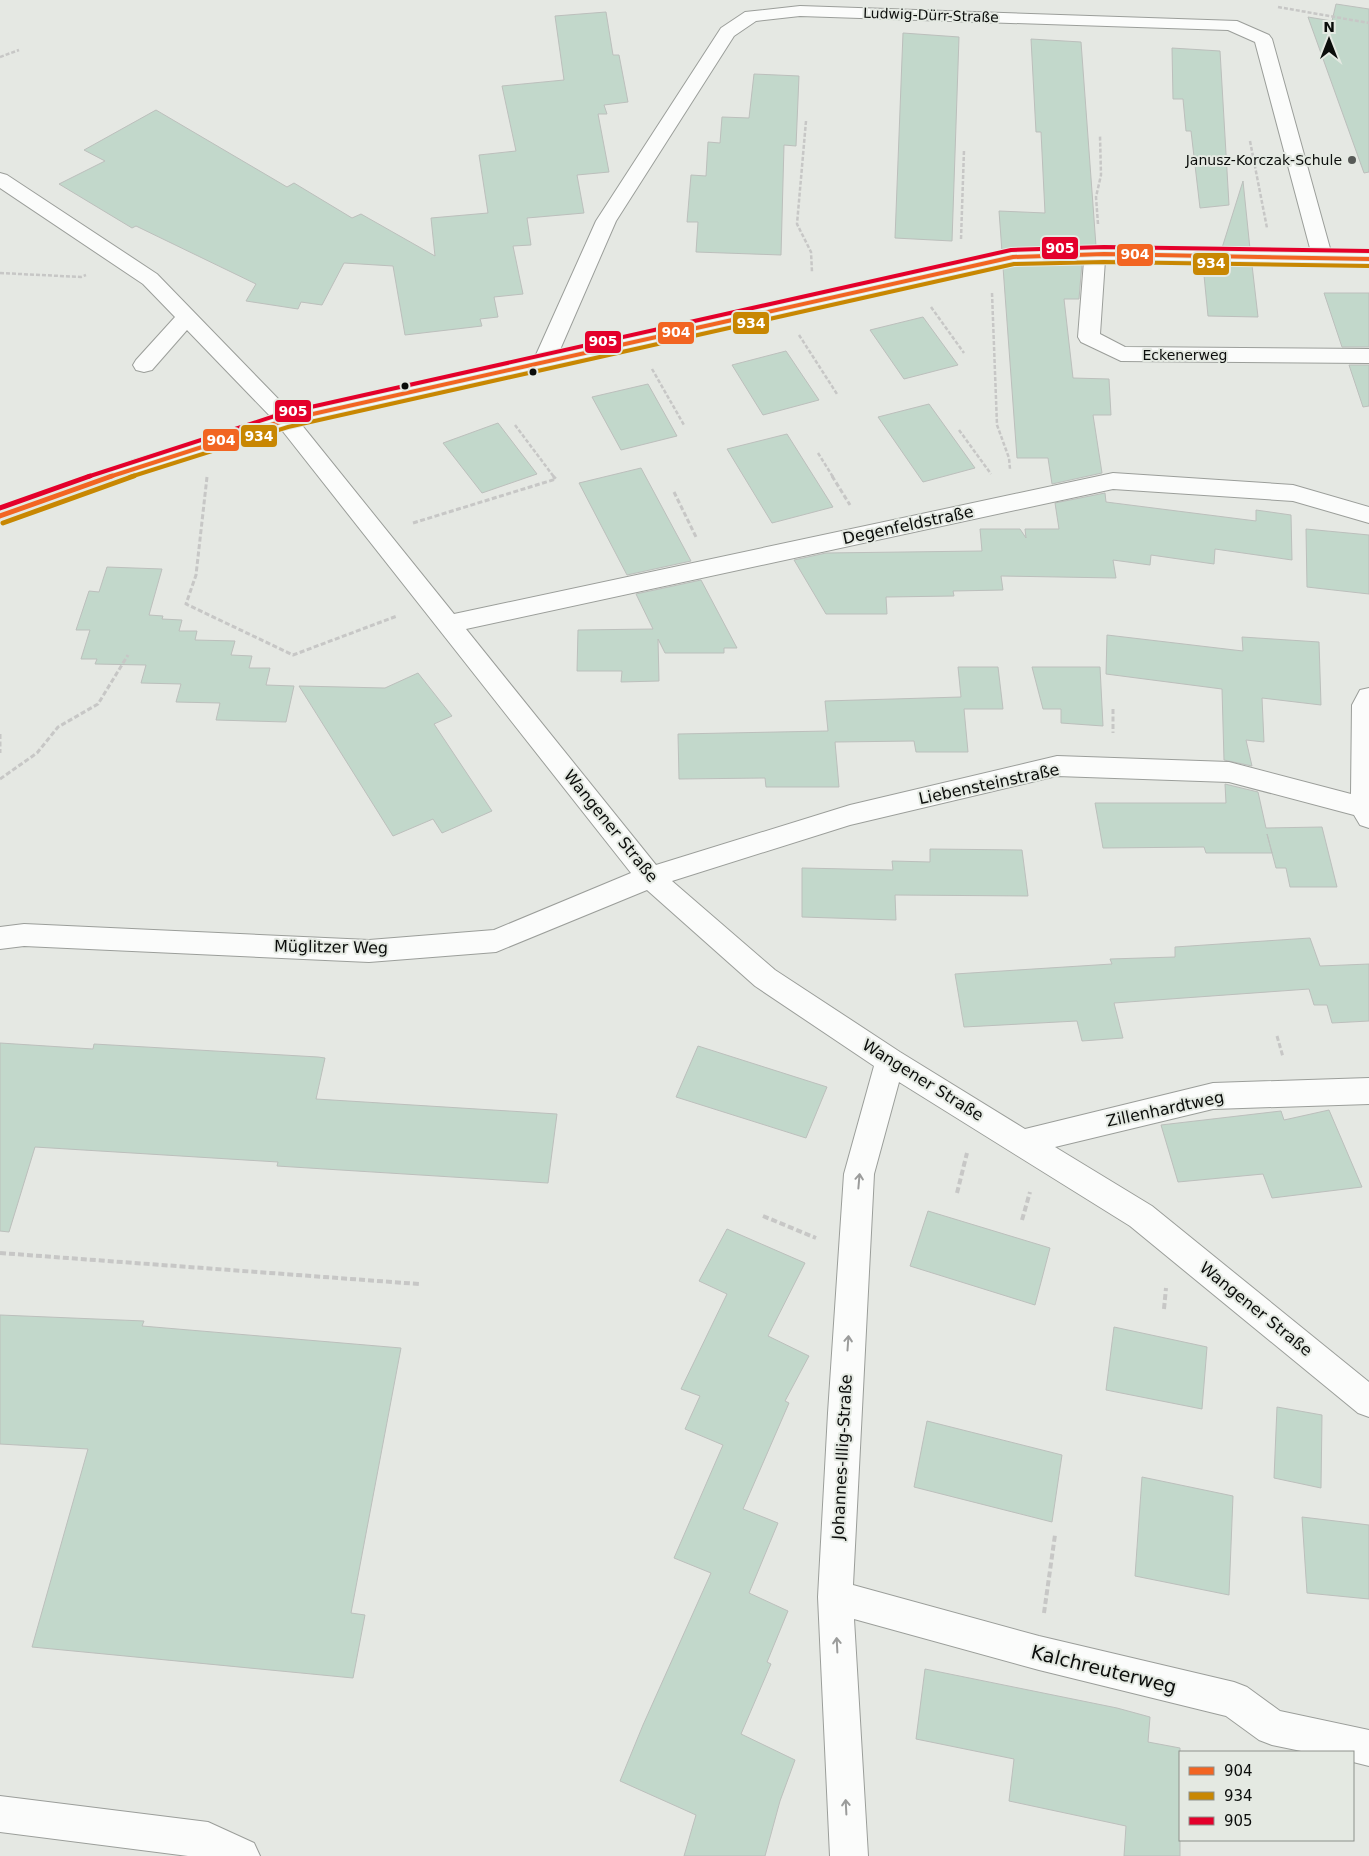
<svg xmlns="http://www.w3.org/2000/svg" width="1369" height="1856" font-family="'DejaVu Sans',sans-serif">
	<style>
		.building { fill: #c2d8cb; stroke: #bcbfbc }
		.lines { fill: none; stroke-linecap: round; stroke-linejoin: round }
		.minor-casing { stroke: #9b9e9a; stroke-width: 2 }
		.path-far2 { stroke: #c7c7c6; stroke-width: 2.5; stroke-dasharray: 4 2; stroke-linecap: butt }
		.path-far1 { stroke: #c7c7c6; stroke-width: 3; stroke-dasharray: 5 2.5; stroke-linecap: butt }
		.path { stroke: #c7c7c6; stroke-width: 4; stroke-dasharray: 6 3; stroke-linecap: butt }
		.minor { fill: #fbfcfb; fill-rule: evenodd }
		.bus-1-far1-casing { stroke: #e4e9e2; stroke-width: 6 }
		.bus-1-casing { stroke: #e4e9e2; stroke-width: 9 }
		.bus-2-far1-casing { stroke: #e4e9e2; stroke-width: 6 }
		.bus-2-casing { stroke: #e4e9e2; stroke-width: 9 }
		.bus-3-far1-casing { stroke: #e4e9e2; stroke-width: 6 }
		.bus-3-casing { stroke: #e4e9e2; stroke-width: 9 }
		.bus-1-far1 { stroke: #f26522; stroke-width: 4 }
		.bus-1 { stroke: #f26522; stroke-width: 5 }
		.bus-2-far1 { stroke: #c88702; stroke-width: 4 }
		.bus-2 { stroke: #c88702; stroke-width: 5 }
		.bus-3-far1 { stroke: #e4002b; stroke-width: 4 }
		.bus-3 { stroke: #e4002b; stroke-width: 5 }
		.oneway { stroke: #9b9c9b }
		.poi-dot { fill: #575a57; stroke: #e4e9e2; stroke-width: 2 }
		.bus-dot { fill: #0b0d0b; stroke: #e4e9e2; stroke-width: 2 }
		.labels { text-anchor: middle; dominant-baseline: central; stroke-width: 4; stroke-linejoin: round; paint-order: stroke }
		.far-street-label { font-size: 14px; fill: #0b0d0b; stroke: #e4e9e2 }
		.far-poi-label { font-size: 14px; fill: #0b0d0b; stroke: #e4e9e2; text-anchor: end }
		.street-label { font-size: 16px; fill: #0b0d0b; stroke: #e4e9e2 }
		.near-street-label { font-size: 19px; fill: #0b0d0b; stroke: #e4e9e2 }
		.line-badge { stroke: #e4e9e2; stroke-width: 2 }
		.badge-label { font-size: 14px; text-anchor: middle; font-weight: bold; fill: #fff }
	</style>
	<rect width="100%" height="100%" fill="#e5e8e3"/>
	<g class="building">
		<polygon points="1336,4 1369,9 1369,172 1364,173 1308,17 1332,21"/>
		<polygon points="606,12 613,55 619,55 628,102 604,105 607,114 598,114 609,172 577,175 584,213 527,218 531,245 513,246 523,294 494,297 498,317 480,319 482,326 405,335 393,266 344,263 322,305 301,302 298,309 246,301 256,284 136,226 132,228 59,184 105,161 84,150 156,110 287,187 294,183 352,218 361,214 435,256 431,218 488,213 479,155 516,151 502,86 564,80 555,16"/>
		<polygon points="903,33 959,37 952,241 895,238"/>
		<polygon points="1031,39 1081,42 1096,246 1013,249 1002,252 999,211 1045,213 1041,132 1036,132"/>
		<polygon points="1172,48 1220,51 1229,205 1200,208 1191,131 1186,131 1183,99 1173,99"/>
		<polygon points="754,74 799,76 796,146 784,145 781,255 696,252 698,222 687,222 691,175 706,176 708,142 720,143 722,117 749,118"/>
		<polygon points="1243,181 1250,249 1222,248"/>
		<polygon points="1082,263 1079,299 1064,299 1073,378 1109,379 1111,415 1093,415 1102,473 1052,484 1048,458 1017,458 1003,267"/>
		<polygon points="1217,264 1252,265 1258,317 1208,316 1203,265 1216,267"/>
		<polygon points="1324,293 1369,293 1369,347 1342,347"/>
		<polygon points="923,317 958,365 904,379 870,330"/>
		<polygon points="786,351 819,400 763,415 732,365"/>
		<polygon points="1349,365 1369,365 1369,406 1363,407"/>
		<polygon points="648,384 677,436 621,450 592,397"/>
		<polygon points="929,404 975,468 923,482 878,417"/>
		<polygon points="498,423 537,474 482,493 443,443"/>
		<polygon points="787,434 833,507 772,523 727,449"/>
		<polygon points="641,468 691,561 627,575 579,483"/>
		<polygon points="1105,493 1106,502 1256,521 1256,510 1291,515 1292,560 1215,549 1214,564 1151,555 1150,565 1113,560 1116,578 1001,576 1003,590 953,591 954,596 886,597 887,614 826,614 794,560 826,553 982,551 980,529 1020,529 1026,538 1025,529 1059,529 1055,503"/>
		<polygon points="1306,529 1369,535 1369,594 1307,587"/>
		<polygon points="107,567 162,569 149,615 163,616 162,619 182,620 179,631 197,631 195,640 235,641 231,655 252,656 249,668 270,668 266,685 294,686 286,722 216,720 220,703 176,702 181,684 141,683 146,665 95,664 97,659 81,659 90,630 76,630 89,591 99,592"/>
		<polygon points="701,580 737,648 724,648 724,653 665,653 658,639 659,681 621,682 622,671 577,671 578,630 653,629 636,594"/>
		<polygon points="1107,635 1243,651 1242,637 1319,642 1321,705 1262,698 1264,742 1246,740 1252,766 1224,760 1222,689 1106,674"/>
		<polygon points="958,667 998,667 1003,709 964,709 968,752 916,752 914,741 835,742 839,787 766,787 765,778 679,779 678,734 828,731 825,701 961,697"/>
		<polygon points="1032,667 1100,667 1103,726 1061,723 1061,709 1043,709"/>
		<polygon points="418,673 452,716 434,724 492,811 442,833 433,819 393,836 299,686 385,688"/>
		<polygon points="1225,784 1258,792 1266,828 1322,827 1337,887 1290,887 1286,868 1276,868 1267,834 1272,853 1206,853 1204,847 1103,848 1095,803 1226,803"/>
		<polygon points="930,849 1022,850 1028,896 895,895 896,920 802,917 802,868 893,870 892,861 930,862"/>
		<polygon points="1310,938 1320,966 1369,964 1369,1021 1332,1023 1327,1005 1314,1005 1309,989 1114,1003 1123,1038 1082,1041 1077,1021 964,1027 955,974 1112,964 1110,959 1175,957 1175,947"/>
		<polygon points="0,1043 93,1049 94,1044 318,1057 325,1058 316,1099 557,1114 548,1183 277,1166 278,1162 35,1147 9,1232 0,1231"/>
		<polygon points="698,1046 827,1087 806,1138 676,1097"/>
		<polygon points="1329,1110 1362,1187 1272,1198 1263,1174 1178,1182 1161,1125 1281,1111 1284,1120"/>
		<polygon points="928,1211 1050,1248 1035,1305 910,1266"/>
		<polygon points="727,1229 805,1263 768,1336 809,1356 785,1401 789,1403 743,1509 778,1523 749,1593 788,1611 767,1662 771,1664 741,1734 795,1760 780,1801 765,1856 684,1856 696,1815 620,1781 643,1725 711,1573 674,1558 723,1445 685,1429 700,1396 681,1389 727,1294 699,1281"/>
		<polygon points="0,1315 144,1321 142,1326 401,1348 351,1613 365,1615 353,1678 32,1647 88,1449 0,1444"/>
		<polygon points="1114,1327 1207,1347 1202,1409 1106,1390"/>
		<polygon points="1277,1407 1322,1415 1321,1488 1274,1478"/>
		<polygon points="927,1421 1062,1455 1052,1522 914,1487"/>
		<polygon points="1142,1477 1233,1496 1229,1595 1135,1576"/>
		<polygon points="1302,1517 1369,1525 1369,1599 1307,1593"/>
		<polygon points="925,1669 1117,1708 1150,1717 1148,1742 1180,1748 1180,1856 1124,1856 1126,1826 1009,1801 1014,1759 916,1739"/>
	</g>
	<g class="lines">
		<defs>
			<g id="minor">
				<path d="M800,6L1237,21L1269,35L1272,39L1331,252L1369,253V265L1105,260L1100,334L1125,347L1369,349V363L1121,361L1081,342L1078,337L1084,261L1013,263L301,424L454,614L1113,473L1293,485L1369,507V523L1293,501L1113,489L466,629L656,865L850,805L1057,756L1229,762L1351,794L1352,705L1360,690L1369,688V828L1360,825L1354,815L1229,782L1057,776L850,825L672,881L775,970L900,1052L1025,1129L1213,1083L1369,1078V1104L1213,1109L1055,1147L1152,1206L1369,1382V1417L1358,1413L1130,1226L899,1082L874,1174L853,1585L1039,1636L1234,1682L1247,1687L1280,1711L1369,1730V1766L1353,1762V1752H1306L1272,1745L1259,1740L1226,1716L1039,1670L854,1619L868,1856H830L818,1597L828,1413L844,1174L874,1066L755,986L647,890L496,952L369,962L24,946L0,949V927L24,924L369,940L494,930L631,873L281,429L150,470L0,524V507L134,460L271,417L187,330L152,370L144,372L136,370L133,365L136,360L175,317L143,284L0,188V173L7,175L157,274L291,412L535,357L596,221L721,28L745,12ZM800,16L1228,30L1255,42L1311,252L1104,248L1013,251L559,352L616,221L734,36L756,21Z"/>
				<polygon points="0,1796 208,1822 254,1843 260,1856 188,1856 0,1832"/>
			</g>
		</defs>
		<use href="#minor" class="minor-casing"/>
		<g class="path-far2">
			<polyline points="1278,7 1369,23"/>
			<polyline points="0,57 19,50"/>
			<polyline points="806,121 797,224 811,252 812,272"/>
			<polyline points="1250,141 1267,228"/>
			<polyline points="1098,224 1096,197 1101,175 1100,136"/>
			<polyline points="961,239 964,150"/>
			<polyline points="0,273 81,277 86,275"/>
			<polyline points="992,293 997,425 1009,458 1010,469"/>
			<polyline points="931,307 964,353"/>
			<polyline points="799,335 837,394"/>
			<polyline points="652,369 684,425"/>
			<polyline points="515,425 554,477"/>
			<polyline points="959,430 991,474"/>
			<polyline points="818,453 833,477"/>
		</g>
		<g class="path-far1">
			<polyline points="832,476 850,505"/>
			<polyline points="207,477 196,575 186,604 293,655 397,616"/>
			<polyline points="674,492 696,537"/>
			<polyline points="413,523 556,479 553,476"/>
			<polyline points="1113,709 1113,733"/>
			<polyline points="0,734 0,753"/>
			<polyline points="0,779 37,753 58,727 98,704 128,655"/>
			<polyline points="1277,1036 1283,1057"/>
		</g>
		<g class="path">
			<polyline points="957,1193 967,1153"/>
			<polyline points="763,1216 816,1238"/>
			<polyline points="1022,1220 1030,1192"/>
			<polyline points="0,1253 419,1284"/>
			<polyline points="1164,1309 1166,1288"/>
			<polyline points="1044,1613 1055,1535"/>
		</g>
		<use href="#minor" class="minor"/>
		<defs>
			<polyline id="bus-1-far1" points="109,477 286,420 1013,257 1104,254 1369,259"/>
			<polyline id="bus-1" points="0,516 112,476"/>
			<polyline id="bus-2-far1" points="130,477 288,427 1014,264 1104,262 1369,266"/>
			<polyline id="bus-2" points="3,523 134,476"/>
			<polyline id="bus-3-far1" points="87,477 284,413 1011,250 1104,247 1369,251"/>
			<polyline id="bus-3" points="0,508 90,476"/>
		</defs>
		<use href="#bus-1-far1" class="bus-1-far1-casing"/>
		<use href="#bus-1" class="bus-1-casing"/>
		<use href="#bus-2-far1" class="bus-2-far1-casing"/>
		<use href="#bus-2" class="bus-2-casing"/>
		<use href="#bus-3-far1" class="bus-3-far1-casing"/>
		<use href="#bus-3" class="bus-3-casing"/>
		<use href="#bus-1-far1" class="bus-1-far1"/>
		<use href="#bus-1" class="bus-1"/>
		<use href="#bus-2-far1" class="bus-2-far1"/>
		<use href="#bus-2" class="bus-2"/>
		<use href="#bus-3-far1" class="bus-3-far1"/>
		<use href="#bus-3" class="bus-3"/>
	</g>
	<defs><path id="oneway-shaft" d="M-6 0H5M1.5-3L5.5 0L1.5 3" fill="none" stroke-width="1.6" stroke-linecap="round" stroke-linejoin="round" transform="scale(1.25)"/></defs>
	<g class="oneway">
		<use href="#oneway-shaft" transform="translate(859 1181) rotate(-85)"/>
		<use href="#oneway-shaft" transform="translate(848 1343) rotate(-86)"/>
		<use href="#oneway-shaft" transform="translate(837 1645) rotate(-93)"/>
		<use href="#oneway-shaft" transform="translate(846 1807) rotate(-93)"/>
	</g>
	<circle class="poi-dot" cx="1352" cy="160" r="5"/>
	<g class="bus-dot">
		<circle cx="533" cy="372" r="4.5"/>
		<circle cx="405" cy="386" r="4.5"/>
	</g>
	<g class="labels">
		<g class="far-street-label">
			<text transform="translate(931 15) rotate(2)">Ludwig-Dürr-Straße</text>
			<text x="1185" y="355">Eckenerweg</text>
		</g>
		<g class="far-poi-label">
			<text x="1342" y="160">Janusz-Korczak-Schule</text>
		</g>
		<g class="street-label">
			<text transform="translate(908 525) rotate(-12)">Degenfeldstraße</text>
			<text transform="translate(989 784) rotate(-12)">Liebensteinstraße</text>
			<text transform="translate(611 826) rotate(51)">Wangener Straße</text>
			<text transform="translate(331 947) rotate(1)">Müglitzer Weg</text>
			<text transform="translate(923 1080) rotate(32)">Wangener Straße</text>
			<text transform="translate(1165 1109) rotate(-12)">Zillenhardtweg</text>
			<text transform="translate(1256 1309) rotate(39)">Wangener Straße</text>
			<text transform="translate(842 1457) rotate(-87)">Johannes-Illig-Straße</text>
		</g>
		<g class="near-street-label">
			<text transform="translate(1104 1669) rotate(14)">Kalchreuterweg</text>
		</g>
	</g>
	<g class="line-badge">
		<rect x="1041" y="236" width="38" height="24" rx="5" fill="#e4002b"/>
		<rect x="1116" y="243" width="38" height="24" rx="5" fill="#f26522"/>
		<rect x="1192" y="252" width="38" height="24" rx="5" fill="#c88702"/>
		<rect x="732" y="311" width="38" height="24" rx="5" fill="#c88702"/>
		<rect x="657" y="321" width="38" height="24" rx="5" fill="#f26522"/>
		<rect x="584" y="330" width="38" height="24" rx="5" fill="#e4002b"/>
		<rect x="274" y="399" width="38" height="24" rx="5" fill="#e4002b"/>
		<rect x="240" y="424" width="38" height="24" rx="5" fill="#c88702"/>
		<rect x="202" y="428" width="38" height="24" rx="5" fill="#f26522"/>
	</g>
	<g class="badge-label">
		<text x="1060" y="253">905</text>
		<text x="1135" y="259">904</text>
		<text x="1211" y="268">934</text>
		<text x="751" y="328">934</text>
		<text x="676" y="337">904</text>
		<text x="603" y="346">905</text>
		<text x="293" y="416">905</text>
		<text x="259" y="441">934</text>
		<text x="221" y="445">904</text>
	</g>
	<rect x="1179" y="1751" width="175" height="90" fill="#e4e9e2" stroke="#8d918c"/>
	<rect x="1189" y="1767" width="25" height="8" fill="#f26522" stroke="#8d918c"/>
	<text x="1224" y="1776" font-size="15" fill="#0b0d0b">904</text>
	<rect x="1189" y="1792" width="25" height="8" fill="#c88702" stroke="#8d918c"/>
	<text x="1224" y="1801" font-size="15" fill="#0b0d0b">934</text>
	<rect x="1189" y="1817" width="25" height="8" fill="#e4002b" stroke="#8d918c"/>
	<text x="1224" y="1826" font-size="15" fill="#0b0d0b">905</text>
	<g transform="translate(1329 40)" stroke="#e4e9e2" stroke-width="4" paint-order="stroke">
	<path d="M0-4L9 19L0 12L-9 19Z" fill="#0b0d0b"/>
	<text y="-8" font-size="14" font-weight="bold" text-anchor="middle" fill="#0b0d0b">N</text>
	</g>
</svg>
